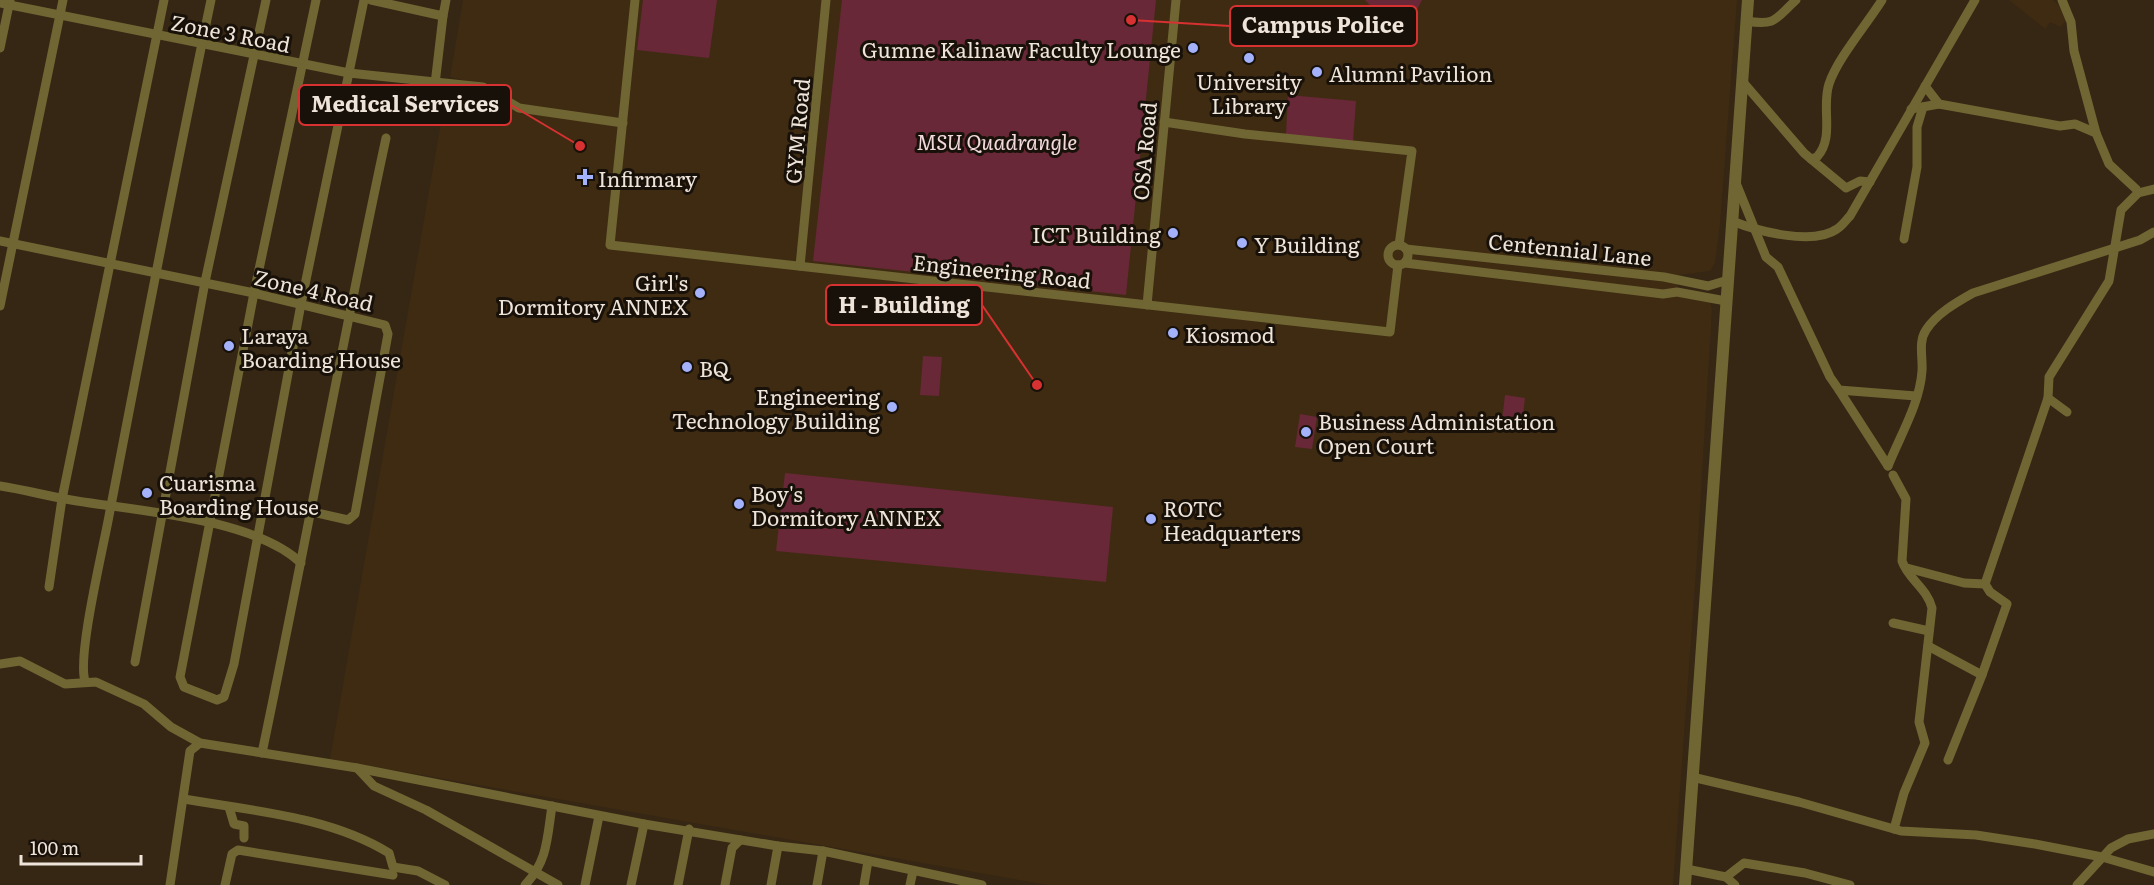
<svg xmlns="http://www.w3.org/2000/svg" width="2154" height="885" font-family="Literata,serif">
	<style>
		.built { fill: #3f2b12 }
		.green { fill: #682837 }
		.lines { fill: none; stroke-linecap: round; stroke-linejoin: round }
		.minor { stroke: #6f6633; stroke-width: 9 }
		.tertiary { stroke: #6f6633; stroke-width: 12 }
		.poi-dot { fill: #a4b2fc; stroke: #181109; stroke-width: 2 }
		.labels { text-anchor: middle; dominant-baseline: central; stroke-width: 6; stroke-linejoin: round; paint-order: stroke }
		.street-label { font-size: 21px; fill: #efe4d9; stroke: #181109 }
		.poi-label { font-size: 21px; fill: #efe4d9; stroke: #181109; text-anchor: start }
		.park-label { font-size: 21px; font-style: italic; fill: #f1d9dd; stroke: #181109 }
		.leader { fill: none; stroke: #d73131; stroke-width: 2 }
		.callout-dot { fill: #d73131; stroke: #181109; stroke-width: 2 }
		.callout { fill: #181109; stroke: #d73131; stroke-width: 2 }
		.callout-label { font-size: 22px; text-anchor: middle; font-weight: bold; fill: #efe4d9 }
	</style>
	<rect width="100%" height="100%" fill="#362614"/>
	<g class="built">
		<polygon points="463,0 1737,0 1720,224 1715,263 1710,271 1679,275 1678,281 1677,292 1710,301 1712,309 1697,558 1673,885 1048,885 330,759 447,88 464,90 466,81 450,77"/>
		<polygon points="2009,0 2053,0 2064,9 2065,22 2060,27 2050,22 2045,29"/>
	</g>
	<g class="green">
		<polygon points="643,0 717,0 709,58 637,50"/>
		<polygon points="842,0 1156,0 1126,295 813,261"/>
		<polygon points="1365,0 1422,0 1409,25 1387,23"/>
		<polygon points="1288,95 1356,101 1353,142 1286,135"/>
		<polygon points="923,356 942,357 939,396 920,395"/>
		<polygon points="1505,395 1525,398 1521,432 1501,429"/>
		<polygon points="1300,414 1317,417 1312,449 1295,447"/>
		<polygon points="785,473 1113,507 1106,582 776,551"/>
	</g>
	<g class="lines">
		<g class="minor">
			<polyline points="316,0 254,293 180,677 184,687 217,700 224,697 234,664 301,304 364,0"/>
			<polyline points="371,0 443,16 446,0"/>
			<polyline points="635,0 610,245 1390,332 1398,265"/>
			<polyline points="2062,0 2071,22 2074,51 2096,133"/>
			<polyline points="0,3 349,73 483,87 519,108 623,123"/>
			<path d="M1746,21C1777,26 1775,19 1796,0"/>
			<polyline points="0,48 10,0"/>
			<path d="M1742,81L1804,153L1811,159L1817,157C1835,137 1821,108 1829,84C1837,59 1867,24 1882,0"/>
			<polyline points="435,84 443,16"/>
			<polyline points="1925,86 1939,104"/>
			<polyline points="1911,109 1939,104 2060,126 2075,124 2096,133 2109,164 2136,189 2138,193 2121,210 2109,281 2049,377 2048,398 2067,412"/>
			<polyline points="1164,122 1245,134 1412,151 1399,245"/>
			<polyline points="1811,159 1846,188 1860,181 1870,182"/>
			<polyline points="1736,183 1766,257 1778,267 1830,377 1839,390 1916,396"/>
			<polyline points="2138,193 2154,189"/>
			<path d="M1732,221C1757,231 1813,246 1837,229C1842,226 1846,220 1850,216L1975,0"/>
			<polyline points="1904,239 1917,167 1917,127 1923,107"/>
			<polyline points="0,241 254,293 385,325 388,334 355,514 348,520 313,512"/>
			<circle cx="1398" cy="255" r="10"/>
			<polyline points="1406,249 1664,277 1708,286 1728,280"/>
			<polyline points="1405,263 1663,294 1677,292 1726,301"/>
			<polyline points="800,266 826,0"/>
			<polyline points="1147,305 1176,0"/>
			<polyline points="0,306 63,0"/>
			<polyline points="1839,390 1888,466"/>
			<path d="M1888,466C1900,436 1920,403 1922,371C1923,357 1918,342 1926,330C1936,314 1957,302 1973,293L2140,240L2154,232"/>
			<path d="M1893,475L1906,499L1902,561C1908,579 1927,588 1932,608L1919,722L1925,743L1904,793L1894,829"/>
			<path d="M0,486C26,490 51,497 77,501C140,511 255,519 301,563"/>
			<polyline points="1907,568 1964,583 1985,584"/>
			<polyline points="49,587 62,499 164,0"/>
			<polyline points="1893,623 1929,631"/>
			<polyline points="1928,646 1982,675 1948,760"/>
			<polyline points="135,662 205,282 266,0"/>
			<polyline points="0,664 20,661 65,684 96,682 144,704 171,727 200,743 357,768 644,824 778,846 823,851 982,885"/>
			<polyline points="1982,675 2007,604 1990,592 1985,584 2048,398"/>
			<path d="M85,681C77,656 103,549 109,516C142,344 175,172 211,0"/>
			<path d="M262,753C305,548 342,342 386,138"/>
			<polyline points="357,768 374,786 426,810 558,885"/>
			<polyline points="1692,777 1799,802 1901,831 1976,835 2035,844 2102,857 2154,872"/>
			<path d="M184,799C252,811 329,816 389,853L393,867L418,871L445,885"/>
			<polyline points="229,807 234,824 244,826 244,838"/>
			<polyline points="1686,869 1726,877 1744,863 1805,873 1850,885"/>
			<polyline points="1726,877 1735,885"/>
			<polyline points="170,885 190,751 200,743"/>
			<polyline points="225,885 232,854 238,850 393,875"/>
			<path d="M525,885C548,861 547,838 552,806"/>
			<polyline points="585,885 599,816"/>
			<polyline points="631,885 644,824"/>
			<polyline points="678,885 689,829"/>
			<polyline points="725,885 732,848 740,840"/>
			<polyline points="771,885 778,846"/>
			<polyline points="817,885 823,851"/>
			<polyline points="864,885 868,861"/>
			<polyline points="910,885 913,871"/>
			<polyline points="2077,885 2111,848 2128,839 2154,834"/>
		</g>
		<polyline class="tertiary" points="1685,885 1748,0"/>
	</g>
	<g class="poi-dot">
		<circle cx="1193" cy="48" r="6"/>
		<circle cx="1249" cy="58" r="6"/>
		<circle cx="1317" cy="72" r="6"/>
		<path d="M582 168h6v6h6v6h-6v6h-6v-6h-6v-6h6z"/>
		<circle cx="1173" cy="233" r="6"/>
		<circle cx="1242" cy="243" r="6"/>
		<circle cx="700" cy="293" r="6"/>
		<circle cx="1173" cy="333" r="6"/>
		<circle cx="229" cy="346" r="6"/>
		<circle cx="687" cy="367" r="6"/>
		<circle cx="892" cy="407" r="6"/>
		<circle cx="1306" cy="432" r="6"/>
		<circle cx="147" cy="493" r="6"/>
		<circle cx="739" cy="504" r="6"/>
		<circle cx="1151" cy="519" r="6"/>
	</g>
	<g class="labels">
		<g class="street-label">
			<text transform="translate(231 32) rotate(11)">Zone 3 Road</text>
			<text transform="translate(796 131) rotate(-85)">GYM Road</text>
			<text transform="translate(1143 151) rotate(-85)">OSA Road</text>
			<text transform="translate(1570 248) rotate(6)">Centennial Lane</text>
			<text transform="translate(1002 270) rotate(6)">Engineering Road</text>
			<text transform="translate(314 289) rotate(13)">Zone 4 Road</text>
		</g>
		<g class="poi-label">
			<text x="1181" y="48" text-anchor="end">Gumne Kalinaw Faculty Lounge</text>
			<text x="1329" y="72">Alumni Pavilion</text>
			<text x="1249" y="80" text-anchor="middle">University<tspan x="1249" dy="24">Library</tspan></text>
			<text x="598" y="177">Infirmary</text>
			<text x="1161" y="233" text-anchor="end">ICT Building</text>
			<text x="1254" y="243">Y Building</text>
			<text x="688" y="281" text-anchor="end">Girl's<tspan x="688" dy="24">Dormitory ANNEX</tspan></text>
			<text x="1185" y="333">Kiosmod</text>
			<text x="241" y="334">Laraya<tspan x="241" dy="24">Boarding House</tspan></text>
			<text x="699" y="367">BQ</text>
			<text x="880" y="395" text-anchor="end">Engineering<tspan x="880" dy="24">Technology Building</tspan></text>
			<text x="1318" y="420">Business Administation<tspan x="1318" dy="24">Open Court</tspan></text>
			<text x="159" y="481">Cuarisma<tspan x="159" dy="24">Boarding House</tspan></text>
			<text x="751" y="492">Boy's<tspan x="751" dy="24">Dormitory ANNEX</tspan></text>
			<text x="1163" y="507">ROTC<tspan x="1163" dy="24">Headquarters</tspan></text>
		</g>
		<g class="park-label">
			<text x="997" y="140">MSU Quadrangle</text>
		</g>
	</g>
	<path class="leader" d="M1131 20L1230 26M580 146L511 105M1037 385L982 305"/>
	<g class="callout-dot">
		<circle cx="1131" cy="20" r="6"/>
		<circle cx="580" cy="146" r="6"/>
		<circle cx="1037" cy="385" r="6"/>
	</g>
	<g class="callout">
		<rect x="1230" y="6" width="187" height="40" rx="6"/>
		<rect x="299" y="85" width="212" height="40" rx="6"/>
		<rect x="826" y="285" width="156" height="40" rx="6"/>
	</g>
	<g class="callout-label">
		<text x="1323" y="33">Campus Police</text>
		<text x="405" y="112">Medical Services</text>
		<text x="904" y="313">H - Building</text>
	</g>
	<path d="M21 855v9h120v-9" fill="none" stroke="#efe4d9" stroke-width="3"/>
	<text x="30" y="855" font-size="18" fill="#efe4d9" stroke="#181109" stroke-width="4.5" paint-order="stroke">100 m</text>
</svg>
